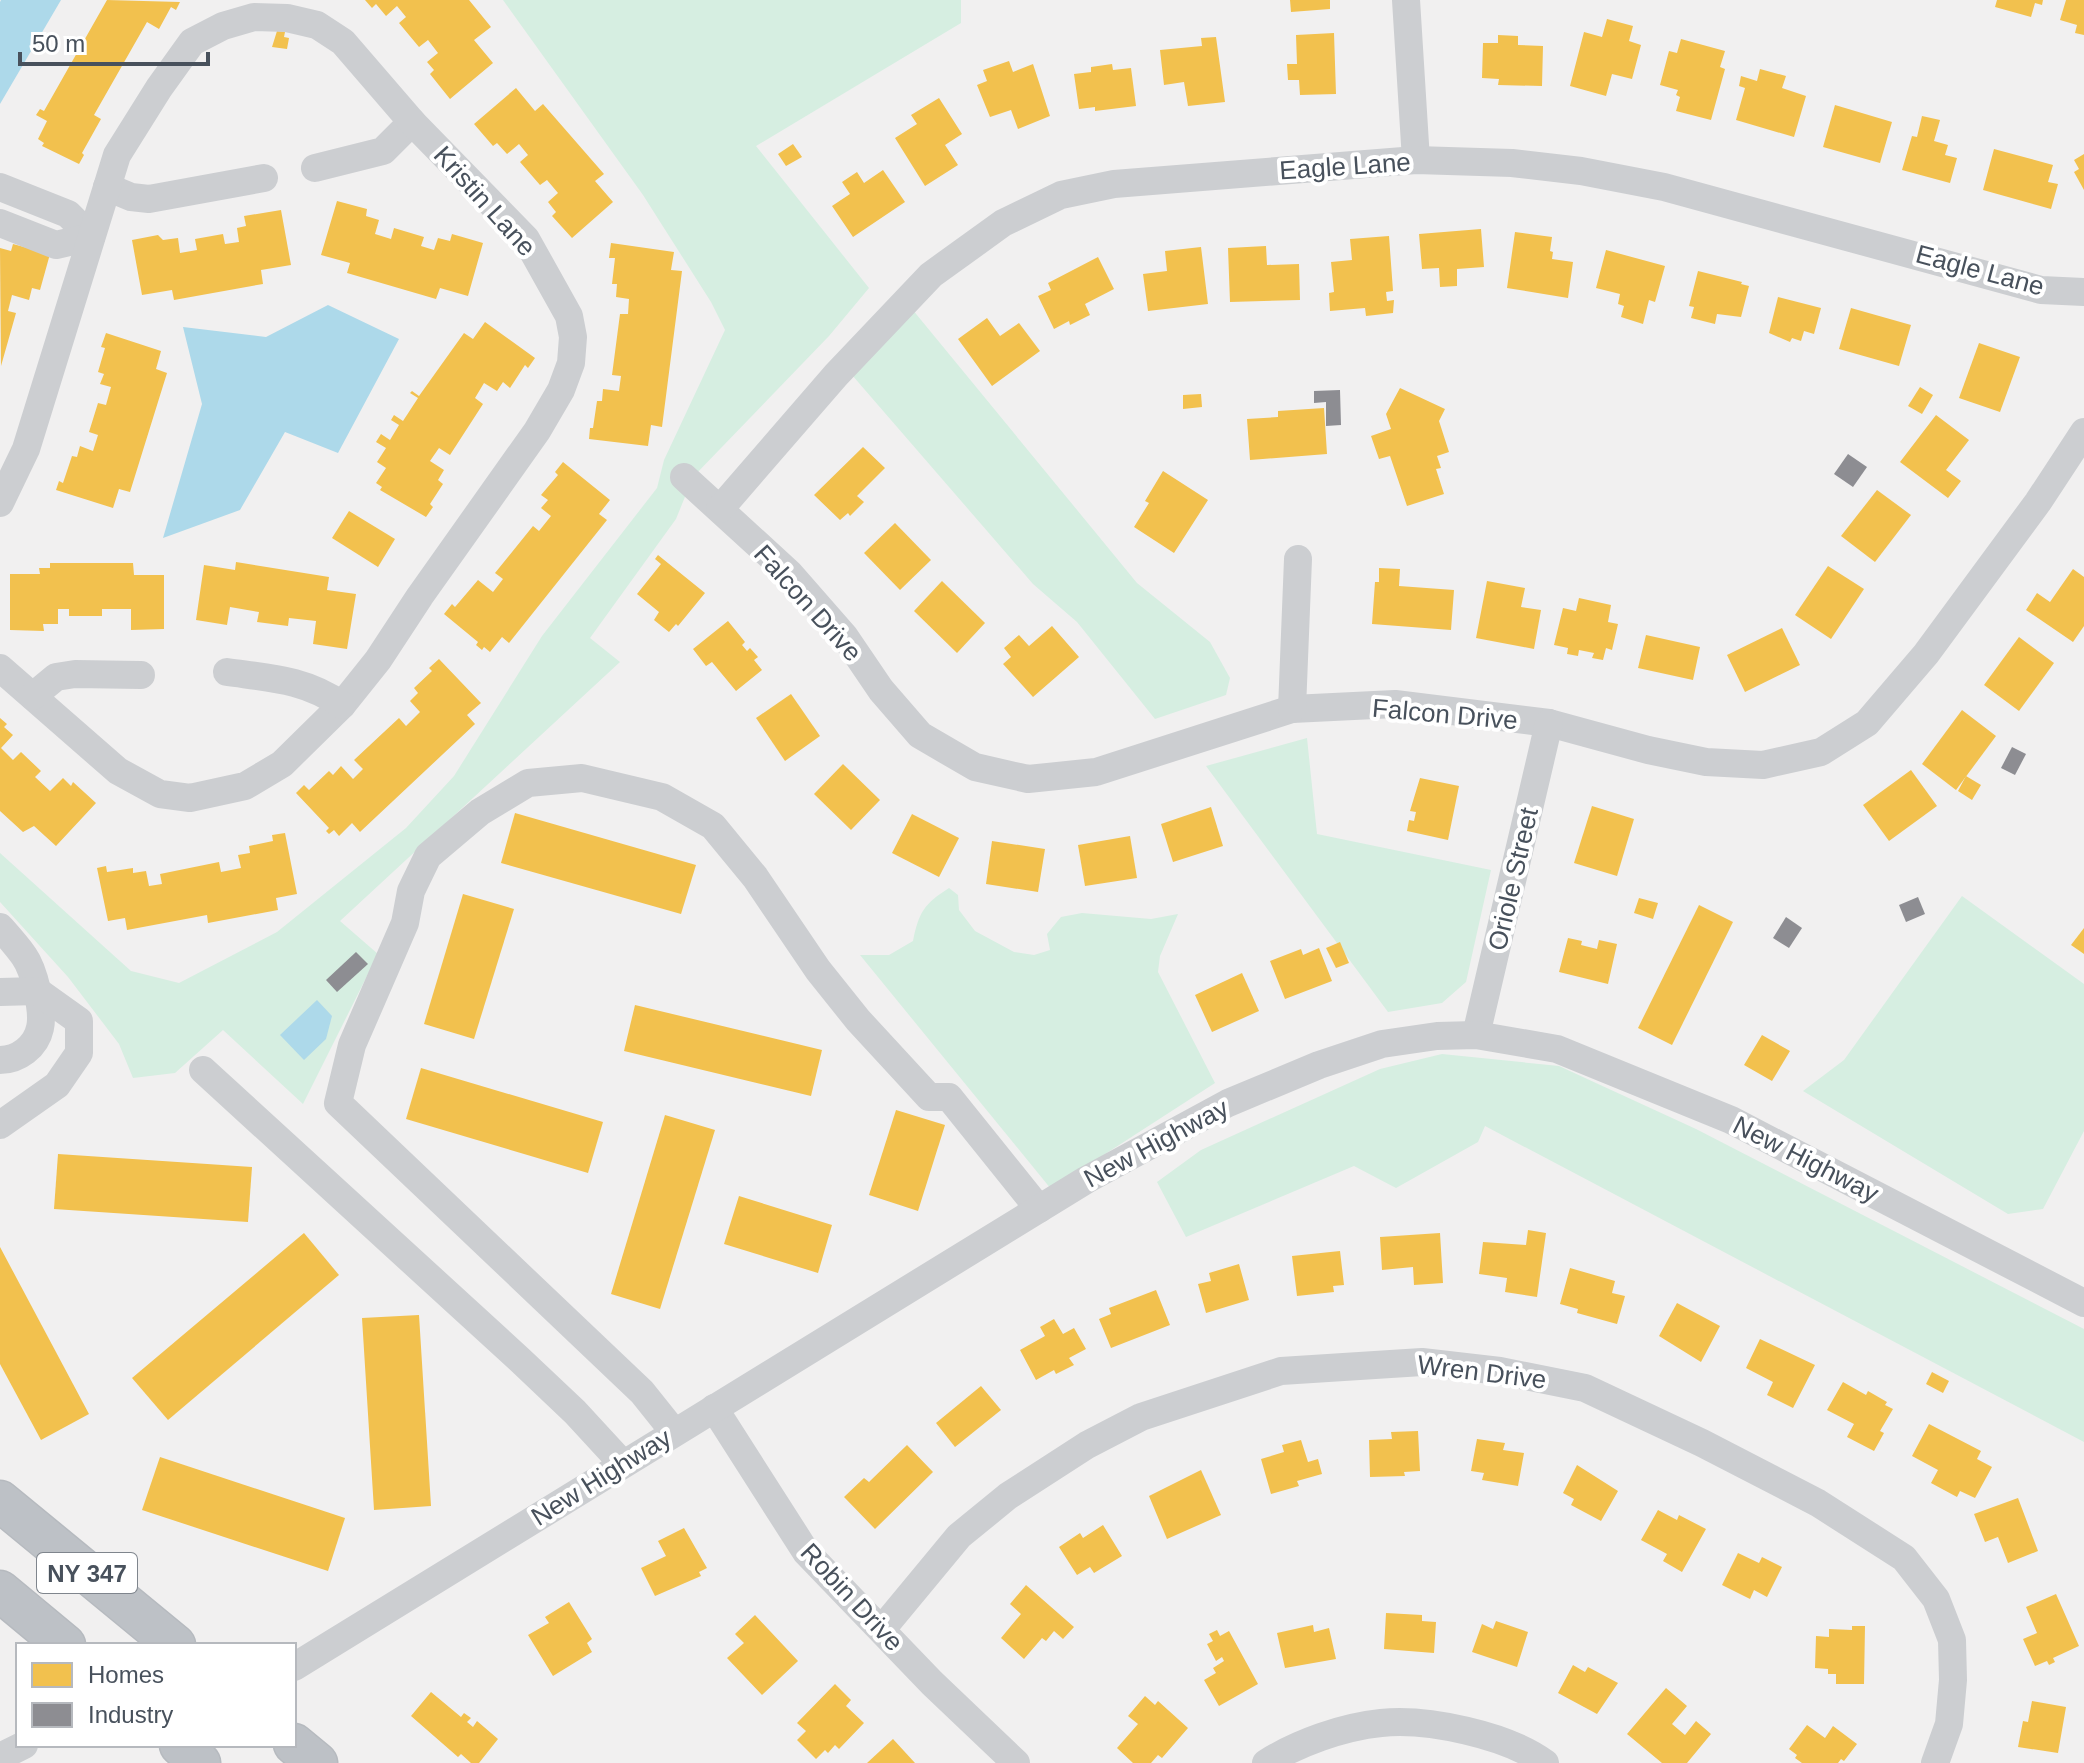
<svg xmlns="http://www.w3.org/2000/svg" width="2084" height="1763" font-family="Helvetica,sans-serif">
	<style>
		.green { fill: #d6eee1 }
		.water { fill: #add9ea }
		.homes { fill: #f2c14e }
		.industry { fill: #8d8d92 }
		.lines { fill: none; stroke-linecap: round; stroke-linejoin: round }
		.highway-casing { stroke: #b6babf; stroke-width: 43 }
		.minor { stroke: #ccced1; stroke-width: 28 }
		.highway { stroke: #bdc1c6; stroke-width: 40 }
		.labels { text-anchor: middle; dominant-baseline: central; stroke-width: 8; stroke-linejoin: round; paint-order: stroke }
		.shield { fill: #fff; stroke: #7f858d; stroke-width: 2 }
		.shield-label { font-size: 24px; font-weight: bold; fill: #48515c }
		.street-label { font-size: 26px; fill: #48515c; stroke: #fff }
	</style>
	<rect width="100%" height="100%" fill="#f1f0f0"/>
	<g class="green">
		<polygon points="503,0 961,0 961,23 756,146 869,288 829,336 693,477 676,519 590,638 620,662 340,921 378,954 303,1104 223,1030 175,1073 133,1078 119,1044 68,977 0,902 0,853 131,971 179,983 277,932 406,828 454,776 542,636 657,488 664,460 725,330 711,302 643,195"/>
		<polygon points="912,309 1137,583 1210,642 1230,678 1226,695 1155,719 1077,622 1033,584 852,375"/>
		<polygon points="1307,738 1317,834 1491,870 1466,982 1442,1003 1388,1012 1206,766"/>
		<path d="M949,888L958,895L959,910L975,931L1014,952L1034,955L1050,950L1047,934L1061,917L1082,913L1151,919L1178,914L1160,956L1158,972L1215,1083L1051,1189L860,955H889L913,941C919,912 924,904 949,888Z"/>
		<polygon points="1962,896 2084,984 2084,1131 2043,1209 2008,1214 1803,1091 1844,1060"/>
		<polygon points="1442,1054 1559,1066 1696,1129 2084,1329 2084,1442 1485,1126 1478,1142 1396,1188 1354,1166 1186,1237 1157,1182 1201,1150 1380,1069"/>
	</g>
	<g class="water">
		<polygon points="1,0 61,0 0,104 0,2"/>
		<polygon points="328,305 399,339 338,453 285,432 240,510 163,538 202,404 183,327 266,337"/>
		<polygon points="317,1000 332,1016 326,1039 304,1060 280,1035"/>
	</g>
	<g class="homes">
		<polygon points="107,0 180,2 176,10 171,7 159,29 147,22 94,115 101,119 82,153 84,155 79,164 42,146 44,143 38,139 47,121 36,115 40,109 44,111"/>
		<polygon points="365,0 469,0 491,27 474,40 493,63 450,99 430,74 434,70 427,62 438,53 428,40 419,47 399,23 406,17 397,6 386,16 376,4 372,8"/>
		<polygon points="1290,0 1330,0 1330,9 1291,12"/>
		<polygon points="1997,0 2043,0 2042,5 2035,3 2031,17 1995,7"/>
		<polygon points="2066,0 2084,0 2084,35 2075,33 2077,25 2060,20"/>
		<polygon points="1607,19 1633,26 1629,41 1641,45 1632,79 1612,74 1606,96 1570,86 1584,32 1602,37"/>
		<polygon points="277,31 285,32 284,37 289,38 287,49 272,47"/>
		<polygon points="1334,33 1336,94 1300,95 1299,80 1288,80 1287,64 1297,64 1296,35"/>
		<polygon points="1498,35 1518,36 1518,45 1543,46 1542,86 1498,85 1499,79 1482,78 1483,43 1498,43"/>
		<polygon points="1216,37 1225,102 1188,106 1184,82 1164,85 1160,50 1202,46 1201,38"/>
		<polygon points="1681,39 1725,51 1720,67 1725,69 1711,120 1676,111 1680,97 1676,95 1678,90 1660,85 1669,51 1677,53"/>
		<polygon points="1009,61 1013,72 1033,64 1050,116 1018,129 1011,110 990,117 977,85 987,81 983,70"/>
		<polygon points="1112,64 1113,70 1131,68 1136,106 1095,111 1095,107 1079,109 1074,74 1091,72 1091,67"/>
		<polygon points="1760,69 1786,76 1782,88 1806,96 1794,137 1736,120 1745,88 1739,86 1741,76 1757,81"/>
		<polygon points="516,88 535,111 543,104 604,174 595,181 613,202 572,238 552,216 556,212 548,202 558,193 547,180 540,185 520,162 528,155 519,144 507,154 497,143 493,146 474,124"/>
		<polygon points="939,98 962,134 945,145 958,165 925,186 895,138 917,124 911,115"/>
		<polygon points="1835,105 1892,122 1880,163 1823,147"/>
		<polygon points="1922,116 1940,120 1934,141 1948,145 1945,155 1957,158 1950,183 1902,170 1912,136 1917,137"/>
		<polygon points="793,144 802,157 786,166 778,154"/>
		<polygon points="1994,149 2053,165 2048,182 2058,184 2051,209 1983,190"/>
		<polygon points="2084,154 2084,190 2074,172 2079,169 2074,160"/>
		<polygon points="883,170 905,202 853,237 832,206 850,194 842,182 857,172 864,183"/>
		<polygon points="337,201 367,209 366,216 379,220 375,234 391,239 394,228 424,237 421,246 434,250 438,238 450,241 452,234 483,243 468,296 440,288 436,299 347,273 350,263 321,255"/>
		<polygon points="281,210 291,265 261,270 263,284 174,300 172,290 142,295 132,240 158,235 163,240 178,238 180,253 197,250 195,239 223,234 225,244 239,242 237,228 246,226 244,216"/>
		<polygon points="1481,229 1484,267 1457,269 1457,286 1440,287 1439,268 1422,269 1419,234"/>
		<polygon points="1515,232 1552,237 1550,251 1553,252 1552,259 1573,262 1568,298 1507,288"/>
		<polygon points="1389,236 1393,291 1386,292 1387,301 1394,300 1393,313 1366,316 1365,308 1330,311 1329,293 1334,292 1331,262 1352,260 1350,239"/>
		<polygon points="611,243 674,252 671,270 682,271 662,427 651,425 648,446 589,439 590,428 593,428 597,401 602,401 603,389 619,391 621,376 612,375 620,314 628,314 629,299 616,297 617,284 612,284 615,258 609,258"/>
		<polygon points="13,244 50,254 40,290 32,288 29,300 12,295 8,311 16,313 1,366 0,248 11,251"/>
		<polygon points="1266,246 1267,265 1299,264 1300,300 1230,302 1228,248"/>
		<polygon points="1201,247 1208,304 1148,311 1143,274 1167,271 1165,251"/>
		<polygon points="1606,250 1665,266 1655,302 1649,300 1643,324 1621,317 1624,306 1618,304 1620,294 1596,288"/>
		<polygon points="1098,257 1114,289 1085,304 1090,315 1070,325 1069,321 1054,329 1038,296 1051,290 1048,283"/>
		<polygon points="1698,271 1742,282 1741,284 1749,286 1741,317 1717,314 1715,324 1691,318 1694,307 1689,306"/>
		<polygon points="1778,297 1821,308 1814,334 1804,331 1801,341 1792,338 1790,342 1769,333"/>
		<polygon points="1851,308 1911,325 1899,366 1839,349"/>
		<polygon points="987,318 1000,336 1019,323 1040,351 992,386 958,339"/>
		<polygon points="485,322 535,358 528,368 525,365 510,388 503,382 497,391 484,383 475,398 483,404 450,455 439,448 430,461 444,470 438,480 443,484 430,504 433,507 426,517 380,490 382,487 376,483 386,468 377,462 386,448 376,442 381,434 390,440 399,425 391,420 394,415 403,421 418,398 410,393 412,391 419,396 464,333 473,339"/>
		<polygon points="106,333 161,351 156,369 167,373 130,492 119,489 113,508 56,490 59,481 63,483 72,456 77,457 80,446 93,451 98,435 89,432 98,403 106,405 111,387 100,384 104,374 98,372 105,348 101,347"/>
		<polygon points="1979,343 2020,357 2000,412 1959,398"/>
		<polygon points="1920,387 1933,395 1922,414 1908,406"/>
		<polygon points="1400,388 1445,409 1439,421 1449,452 1437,456 1441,468 1436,469 1444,494 1407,506 1390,456 1379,459 1371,436 1391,429 1386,414"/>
		<polygon points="1201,394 1202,407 1183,409 1183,395"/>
		<polygon points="1324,408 1327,454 1250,460 1247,419 1278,417 1278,411"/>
		<polygon points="1936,415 1969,440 1946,470 1961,481 1948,498 1900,462"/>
		<polygon points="863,447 885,468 857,496 864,502 850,516 848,513 840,520 814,495"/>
		<polygon points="563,462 610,500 599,514 607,520 509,643 502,637 490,652 484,647 482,650 476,645 478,642 444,614 452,604 455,607 478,580 493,592 503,579 495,573 533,526 539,531 551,516 541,508 548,500 541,495 558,475 555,472"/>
		<polygon points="1163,471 1208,500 1174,553 1134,527 1149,503 1145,501"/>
		<polygon points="1877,490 1911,515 1875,562 1841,536"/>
		<polygon points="349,511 395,539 378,567 332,538"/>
		<polygon points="895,523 931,560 900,590 864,553"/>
		<polygon points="658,555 705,593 678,626 676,624 669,632 654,620 659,612 637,594 661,564 655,559"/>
		<polygon points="236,562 329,577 327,590 356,594 347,649 313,644 316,621 289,618 288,626 257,622 259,612 230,607 227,625 196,620 204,565 235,570"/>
		<polygon points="50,563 133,563 134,575 164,575 164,629 131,630 131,609 102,609 102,616 69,616 69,609 58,609 58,624 43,624 44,631 10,630 10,574 40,574 39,568 50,568"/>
		<polygon points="1828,566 1864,589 1831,639 1795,615"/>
		<polygon points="1379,568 1400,569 1399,586 1454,590 1451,630 1372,624 1375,582 1379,582"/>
		<polygon points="2073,569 2084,577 2084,626 2073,642 2026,610 2037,593 2050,602"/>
		<polygon points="942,581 985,623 957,653 914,611"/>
		<polygon points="1487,581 1525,588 1521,607 1541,610 1534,649 1476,638"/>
		<polygon points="1579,598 1611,605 1608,622 1618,624 1612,650 1606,648 1603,660 1592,658 1594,653 1579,650 1578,656 1567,654 1568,648 1554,645 1563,608 1576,611"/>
		<polygon points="728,621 745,642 742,645 747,651 750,648 758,657 754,660 762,670 736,691 712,662 706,666 693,649"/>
		<polygon points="1052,626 1079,657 1033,697 1003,664 1011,657 1004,648 1019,635 1029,646"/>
		<polygon points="1782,628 1800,665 1745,692 1727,655"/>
		<polygon points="1646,635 1700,647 1693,680 1638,668"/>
		<polygon points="2019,637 2054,663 2019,711 1984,685"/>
		<polygon points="439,659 481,703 467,715 475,724 360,832 352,823 339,836 334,830 329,834 326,831 329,828 296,793 304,785 309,790 329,771 333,775 341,766 353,779 363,769 354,760 399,718 406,726 420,712 410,701 418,693 414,688 432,671 429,668"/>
		<polygon points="791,694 820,736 785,761 756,718"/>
		<polygon points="1962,710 1996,736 1956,790 1922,764"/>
		<polygon points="0,718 7,724 4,727 13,735 1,748 13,760 21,752 41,771 35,777 50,791 63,778 71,786 73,782 96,803 56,846 34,826 23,832 0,811"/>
		<polygon points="843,764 880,800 851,830 814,794"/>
		<polygon points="1911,770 1937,806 1889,841 1863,805"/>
		<polygon points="1966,776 1981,785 1972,800 1958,791"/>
		<polygon points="1420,778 1459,786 1448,840 1407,831 1409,820 1414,821 1416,812 1410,811"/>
		<polygon points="1592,806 1634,819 1617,876 1574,863"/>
		<polygon points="1211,807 1223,846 1173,862 1161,824"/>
		<polygon points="515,813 696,865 681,914 501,863"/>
		<polygon points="912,814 959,838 939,877 892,853"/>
		<polygon points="285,833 297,894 276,898 278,910 208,923 207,915 127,930 125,918 108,921 97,868 106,866 107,872 133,868 133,873 146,871 149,886 162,884 160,874 219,862 221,872 241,868 238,855 250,853 249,846 273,841 272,835"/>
		<polygon points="1130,836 1137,878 1085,886 1078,845"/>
		<polygon points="992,841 1045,849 1038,892 986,884"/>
		<polygon points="463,894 514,909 474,1039 424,1024"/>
		<polygon points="1639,898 1658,903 1653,919 1634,913"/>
		<polygon points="1699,905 1733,922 1672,1045 1638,1028"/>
		<polygon points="2084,928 2084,954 2071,945"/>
		<polygon points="1568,938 1582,941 1581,945 1597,949 1599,940 1617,944 1608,984 1559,972"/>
		<polygon points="1340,942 1349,963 1336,968 1326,948"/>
		<polygon points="1319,948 1332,981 1285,999 1270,961 1301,949 1303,955"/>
		<polygon points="1242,973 1259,1011 1212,1032 1195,995"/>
		<polygon points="635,1005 822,1050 811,1096 624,1051"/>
		<polygon points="1762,1035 1790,1051 1772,1081 1744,1065"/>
		<polygon points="421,1068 603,1122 588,1173 406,1119"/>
		<polygon points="896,1110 945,1125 918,1211 869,1195"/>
		<polygon points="665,1115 715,1130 660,1309 611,1294"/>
		<polygon points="58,1154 252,1167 248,1222 54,1209"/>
		<polygon points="739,1196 832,1225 818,1273 724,1244"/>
		<polygon points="1528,1230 1546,1233 1537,1297 1505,1292 1507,1278 1479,1274 1483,1242 1526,1245"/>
		<polygon points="304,1233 339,1275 168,1420 132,1378"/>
		<polygon points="1440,1233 1443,1283 1414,1285 1413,1267 1382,1270 1380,1237"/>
		<polygon points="0,1247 89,1414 41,1440 0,1364"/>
		<polygon points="1340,1251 1344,1285 1333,1286 1334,1292 1297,1296 1292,1256"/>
		<polygon points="1239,1264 1249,1300 1206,1313 1198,1284 1211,1281 1209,1273"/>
		<polygon points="1570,1268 1615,1281 1612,1293 1625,1296 1617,1324 1577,1313 1578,1309 1560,1304"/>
		<polygon points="1156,1290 1170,1325 1111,1348 1099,1319 1111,1314 1109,1308"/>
		<polygon points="1677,1303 1720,1326 1701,1362 1659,1336"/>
		<polygon points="419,1315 431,1506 374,1510 362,1318"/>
		<polygon points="1054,1319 1063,1334 1074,1328 1086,1349 1069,1358 1074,1365 1056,1374 1054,1370 1036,1380 1020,1350 1045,1336 1040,1327"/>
		<polygon points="1760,1339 1815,1365 1793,1408 1767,1395 1773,1382 1746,1368"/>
		<polygon points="1932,1372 1949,1381 1943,1393 1926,1384"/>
		<polygon points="1843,1382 1866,1395 1868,1391 1887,1402 1885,1405 1893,1409 1880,1431 1884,1433 1874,1451 1847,1437 1854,1424 1827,1410"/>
		<polygon points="981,1386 1001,1410 955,1447 936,1423"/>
		<polygon points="1929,1424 1981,1451 1977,1459 1992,1467 1975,1498 1960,1491 1957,1497 1931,1483 1938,1470 1912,1456"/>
		<polygon points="1418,1431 1420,1471 1404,1472 1405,1476 1370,1477 1369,1440 1392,1439 1391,1432"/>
		<polygon points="1477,1439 1505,1443 1503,1450 1524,1453 1518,1486 1482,1480 1484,1473 1471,1471"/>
		<polygon points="1301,1440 1308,1462 1318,1459 1322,1474 1297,1481 1299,1486 1271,1494 1261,1459 1284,1452 1282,1445"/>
		<polygon points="907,1445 933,1472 875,1529 844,1497 864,1478 869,1482"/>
		<polygon points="160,1457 345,1518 328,1571 142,1510"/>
		<polygon points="1577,1465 1618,1491 1601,1521 1571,1505 1574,1499 1563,1493"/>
		<polygon points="1201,1470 1221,1515 1167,1539 1149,1496"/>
		<polygon points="2018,1498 2038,1551 2008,1563 1998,1537 1985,1542 1974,1514"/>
		<polygon points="1658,1510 1677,1520 1679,1515 1706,1529 1682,1572 1663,1561 1667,1554 1641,1540"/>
		<polygon points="1103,1525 1122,1556 1094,1573 1090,1567 1077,1575 1059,1547 1080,1533 1083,1538"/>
		<polygon points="684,1528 707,1568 699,1572 701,1576 655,1596 641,1568 666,1556 658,1541"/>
		<polygon points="1738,1553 1759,1563 1762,1557 1782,1567 1767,1597 1754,1590 1750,1599 1722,1585"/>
		<polygon points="1026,1585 1074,1627 1063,1639 1054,1631 1046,1641 1042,1638 1024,1659 1001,1638 1021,1614 1010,1604"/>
		<polygon points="2056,1594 2079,1646 2053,1658 2055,1662 2049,1665 2047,1661 2035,1666 2023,1639 2037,1633 2026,1607"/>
		<polygon points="569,1602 592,1639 587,1643 592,1652 553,1676 528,1635 549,1623 545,1617"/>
		<polygon points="1386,1613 1422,1615 1422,1621 1436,1622 1434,1653 1384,1649"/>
		<polygon points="755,1615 798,1661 762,1695 727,1658 744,1643 735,1634"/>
		<polygon points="1496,1621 1528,1632 1517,1667 1472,1652 1482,1624 1493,1629"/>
		<polygon points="1313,1625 1314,1632 1329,1628 1336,1659 1285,1668 1277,1633"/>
		<polygon points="1852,1626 1865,1626 1864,1684 1836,1684 1836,1674 1828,1674 1828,1669 1815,1668 1816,1636 1829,1637 1829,1629 1852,1630"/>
		<polygon points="1217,1630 1220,1636 1229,1631 1258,1684 1219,1706 1204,1680 1216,1673 1213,1668 1224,1661 1222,1657 1216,1661 1207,1644 1213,1641 1209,1634"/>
		<polygon points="1573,1665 1585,1672 1588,1667 1618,1683 1597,1714 1558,1693"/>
		<polygon points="835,1684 851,1700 846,1706 864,1723 839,1749 835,1745 828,1753 825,1750 816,1759 797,1740 806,1731 797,1723"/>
		<polygon points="1666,1688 1687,1706 1672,1724 1685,1735 1696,1721 1711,1734 1687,1763 1662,1763 1627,1734"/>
		<polygon points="431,1692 461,1717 464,1713 471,1718 467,1722 473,1727 477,1721 498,1739 479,1763 471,1763 461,1754 458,1757 411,1716"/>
		<polygon points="1145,1696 1155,1705 1158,1701 1188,1728 1162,1758 1158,1755 1151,1763 1133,1763 1117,1748 1138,1724 1128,1716"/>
		<polygon points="2032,1701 2066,1707 2058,1753 2018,1747 2023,1721 2028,1722"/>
		<polygon points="1807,1725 1825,1738 1833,1726 1857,1744 1844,1761 1841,1759 1838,1763 1802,1763 1795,1758 1797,1755 1789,1749"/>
		<polygon points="893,1739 915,1763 867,1763"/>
	</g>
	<g class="industry">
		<polygon points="1340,390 1341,425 1326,426 1326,402 1314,403 1314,391"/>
		<polygon points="1848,454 1867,467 1853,487 1834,474"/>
		<polygon points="2012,747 2026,754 2015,775 2001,768"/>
		<polygon points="1918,897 1925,914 1906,922 1899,905"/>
		<polygon points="1786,917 1802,928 1789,948 1773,938"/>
		<polygon points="356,952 368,964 337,992 326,980"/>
	</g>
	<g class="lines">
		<defs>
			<g id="highway">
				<polyline points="0,1501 175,1645"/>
				<polyline points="0,1591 65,1645"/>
				<polyline points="294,1744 317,1763"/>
				<polyline points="180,1745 200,1763"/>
			</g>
		</defs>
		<use href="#highway" class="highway-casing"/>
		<g class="minor">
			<polyline points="1406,0 1416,160"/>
			<polyline points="315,168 383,151 412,122"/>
			<polyline points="0,187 68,214 91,237"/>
			<polyline points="107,187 131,197 149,199 264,178"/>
			<polyline points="0,223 56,245 91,237"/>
			<polyline points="684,477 789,573 845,637 881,690 920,735 975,767 1028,779 1096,772 1292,709 1395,704 1549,723 1648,750 1706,762 1763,765 1821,752 1867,723 1926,654 2038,502 2084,432"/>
			<polyline points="0,503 26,449 117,155 159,88 192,42 223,26 254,17 287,18 317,25 343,42 412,122 526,239 569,316 573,337 571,363 561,390 537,431 420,596 378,660 342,705 282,764 245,786 190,798 160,794 118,771 0,668"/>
			<polyline points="720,509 836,375 931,275 1003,223 1061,195 1114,184 1416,160 1512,163 1581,171 1664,187 2041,290 2084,292"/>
			<path d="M227,672C270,678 305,679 342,705"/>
			<polyline points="33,696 56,677 75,674 141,675"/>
			<polyline points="1292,709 1298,559"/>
			<path d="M0,927C8,936 17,946 24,956C34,970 44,1011 40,1028C36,1047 18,1060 0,1060"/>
			<polyline points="0,992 37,991 79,1021 79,1053 57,1085 0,1125"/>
			<polyline points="1476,1035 1549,723"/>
			<polyline points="203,1070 519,1359 575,1412 622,1463"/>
			<polyline points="714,1408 806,1552 932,1683 1016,1763"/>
			<polyline points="674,1432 642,1392 338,1103 352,1045 405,923 411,891 428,856 480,812 528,783 582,778 662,797 713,826 755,877 818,970 858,1020 929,1097 949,1097 1039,1209"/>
			<polyline points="882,1629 959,1536 1008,1496 1087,1445 1141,1417 1281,1371 1422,1362 1500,1371 1585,1388 1702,1443 1818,1503 1904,1558 1936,1599 1952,1640 1953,1680 1949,1724 1935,1763"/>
			<polyline points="294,1667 1086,1180 1228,1103 1319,1065 1382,1044 1437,1036 1476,1035 1557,1049 1731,1120 2084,1303"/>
			<polyline points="0,1757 24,1745"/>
			<path d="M1266,1763C1298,1743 1342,1727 1381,1723C1427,1718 1507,1735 1545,1763"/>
		</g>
		<use href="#highway" class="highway"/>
	</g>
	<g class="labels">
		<rect class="shield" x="37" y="1553" width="100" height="40" rx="6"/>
		<g class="shield-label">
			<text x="87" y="1573">NY 347</text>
		</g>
		<g class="street-label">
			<text transform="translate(1345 166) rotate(-4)">Eagle Lane</text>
			<text transform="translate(485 201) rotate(48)">Kristin Lane</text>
			<text transform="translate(1980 270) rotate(15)">Eagle Lane</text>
			<text transform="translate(808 603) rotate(48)">Falcon Drive</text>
			<text transform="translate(1445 714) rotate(5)">Falcon Drive</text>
			<text transform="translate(1513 879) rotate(-77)">Oriole Street</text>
			<text transform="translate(1156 1143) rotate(-28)">New Highway</text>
			<text transform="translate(1806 1159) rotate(27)">New Highway</text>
			<text transform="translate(1482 1372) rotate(7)">Wren Drive</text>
			<text transform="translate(601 1477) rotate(-32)">New Highway</text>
			<text transform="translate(852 1597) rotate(47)">Robin Drive</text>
		</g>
	</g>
	<rect x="16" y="1643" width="280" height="104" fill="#ffffff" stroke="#b6b9be" stroke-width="2"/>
	<rect x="32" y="1663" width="40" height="24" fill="#f2c14e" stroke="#b6b9be" stroke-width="2"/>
	<text x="88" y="1683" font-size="24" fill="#48515c">Homes</text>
	<rect x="32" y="1703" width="40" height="24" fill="#8d8d92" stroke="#b6b9be" stroke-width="2"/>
	<text x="88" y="1723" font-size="24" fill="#48515c">Industry</text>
	<path d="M20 52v12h188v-12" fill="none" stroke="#48515c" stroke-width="4"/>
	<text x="32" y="52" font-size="24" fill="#48515c" stroke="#ffffff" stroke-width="6" paint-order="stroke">50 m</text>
</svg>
